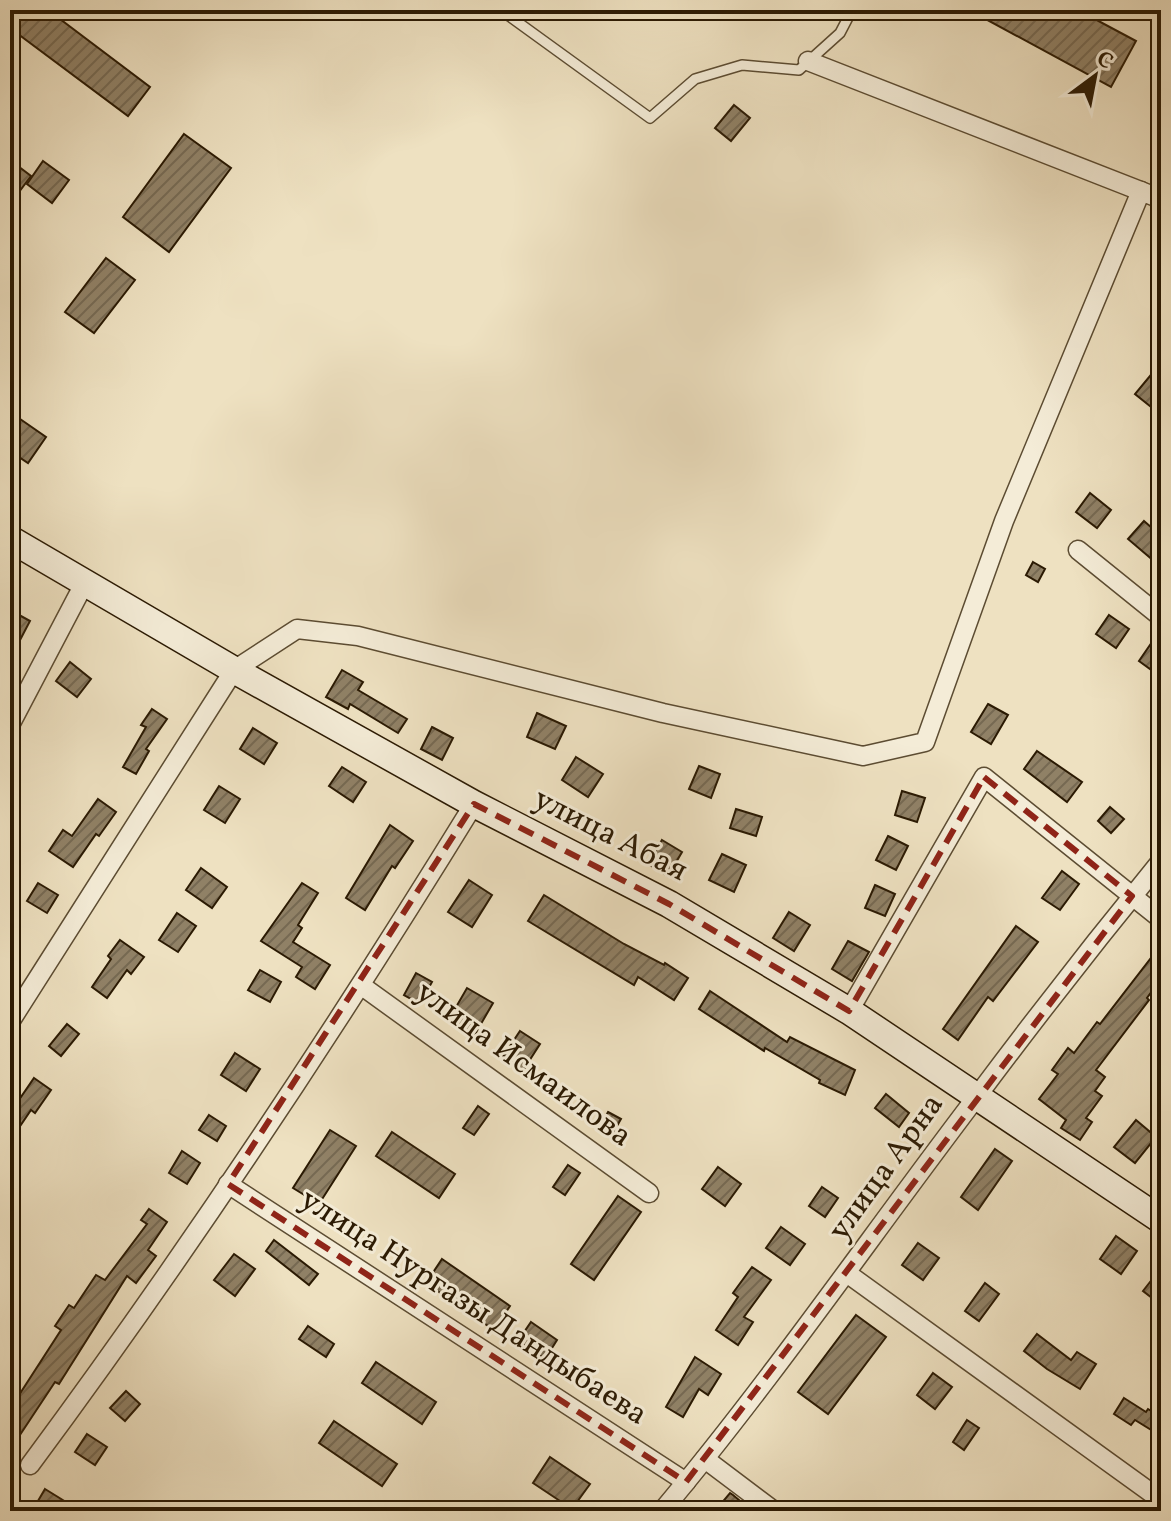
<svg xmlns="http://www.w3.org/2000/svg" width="1171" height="1521" font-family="Vollkorn,serif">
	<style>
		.building { fill: url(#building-hatch); stroke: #2b1a03; stroke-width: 2 }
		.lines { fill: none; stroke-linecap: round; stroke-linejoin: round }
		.lane-casing { stroke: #5c4c32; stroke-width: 12 }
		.street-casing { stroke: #5c4c32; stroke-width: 21 }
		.secondary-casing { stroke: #2b1a03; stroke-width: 29 }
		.lane { stroke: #f4ecd7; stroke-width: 9 }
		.street { stroke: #f4ecd7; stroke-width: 18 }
		.secondary { stroke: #f4ecd7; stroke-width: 26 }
		.marked { fill: none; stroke: #8f2418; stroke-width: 6; stroke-dasharray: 16 10; stroke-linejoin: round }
		.labels { text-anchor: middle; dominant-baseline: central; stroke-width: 6; stroke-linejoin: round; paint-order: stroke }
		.street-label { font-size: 32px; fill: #2b1a03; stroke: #f4ecd7 }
	</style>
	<defs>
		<pattern id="building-hatch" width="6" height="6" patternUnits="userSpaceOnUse" patternTransform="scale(2)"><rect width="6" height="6" fill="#908166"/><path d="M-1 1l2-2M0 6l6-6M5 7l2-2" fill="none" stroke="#766952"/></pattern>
	</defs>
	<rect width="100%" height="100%" fill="#eee1c1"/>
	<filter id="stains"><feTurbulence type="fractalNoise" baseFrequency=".0025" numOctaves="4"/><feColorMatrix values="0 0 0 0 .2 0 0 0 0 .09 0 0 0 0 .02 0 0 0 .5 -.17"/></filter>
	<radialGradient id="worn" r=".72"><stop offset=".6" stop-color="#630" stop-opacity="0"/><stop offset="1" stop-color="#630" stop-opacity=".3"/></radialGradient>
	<g class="building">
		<polygon points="10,10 48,10 150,87 128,116 10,28"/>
		<polygon points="969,10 1078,10 1136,41 1111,87"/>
		<polygon points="734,105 750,118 731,141 715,128"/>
		<polygon points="184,134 231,168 169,252 123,217"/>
		<polygon points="10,160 31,176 10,204"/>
		<polygon points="43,161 69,180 52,203 27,184"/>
		<polygon points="106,258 135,280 94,333 65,312"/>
		<polygon points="1150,376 1161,385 1161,415 1135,394"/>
		<polygon points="10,412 46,437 28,463 10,451"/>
		<polygon points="1090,493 1111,510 1097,528 1076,512"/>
		<polygon points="1144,521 1161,536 1161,567 1128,539"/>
		<polygon points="1033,562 1045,569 1038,582 1026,575"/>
		<polygon points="10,610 30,621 20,640 10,634"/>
		<polygon points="1109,615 1129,629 1116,648 1096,634"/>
		<polygon points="1161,629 1161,652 1150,669 1139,661"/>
		<polygon points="70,662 91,679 77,697 56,681"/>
		<polygon points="342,670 363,682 358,690 407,719 398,733 350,704 348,709 326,697"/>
		<polygon points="988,704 1008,715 991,744 971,732"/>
		<polygon points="152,709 167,719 146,749 149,751 136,774 123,767 146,727 141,725"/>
		<polygon points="537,713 566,726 555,749 527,737"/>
		<polygon points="432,727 453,738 442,760 421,749"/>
		<polygon points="253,728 277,743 264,764 240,749"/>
		<polygon points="1037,751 1082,782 1067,802 1024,769"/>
		<polygon points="576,757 603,774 588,797 562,780"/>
		<polygon points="699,766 720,774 711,798 689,789"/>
		<polygon points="342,767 366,782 353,802 329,786"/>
		<polygon points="219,786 240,799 225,823 204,810"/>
		<polygon points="902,791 925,798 917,822 895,815"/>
		<polygon points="98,799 116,812 99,836 96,834 73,867 49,851 63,830 72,836"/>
		<polygon points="1110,807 1124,819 1111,833 1098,821"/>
		<polygon points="736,809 762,817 756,836 730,828"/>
		<polygon points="390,825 413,841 395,868 392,866 365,910 346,898"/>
		<polygon points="888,836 908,846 896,870 876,860"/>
		<polygon points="662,840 682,852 668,876 648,864"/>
		<polygon points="722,854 746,865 734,892 709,880"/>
		<polygon points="201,868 227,887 212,908 186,890"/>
		<polygon points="1062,871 1079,884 1060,910 1042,898"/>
		<polygon points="469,880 492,895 472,927 448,912"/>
		<polygon points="38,883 58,895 47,913 27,901"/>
		<polygon points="302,883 318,893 298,925 302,928 293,942 330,965 315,989 296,977 302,967 261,941"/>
		<polygon points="875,885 895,894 885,916 865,908"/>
		<polygon points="544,895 624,944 664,965 665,963 688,978 674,1000 638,977 634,985 528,921"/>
		<polygon points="789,912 810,925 794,951 773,938"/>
		<polygon points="177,913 196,926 178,952 159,940"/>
		<polygon points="1016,926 1038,942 993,1001 988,997 958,1040 943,1029"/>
		<polygon points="120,940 144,957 131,974 127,970 107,998 92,987 111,959 108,956"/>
		<polygon points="848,941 869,952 852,981 832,969"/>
		<polygon points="1161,945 1161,979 1147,998 1149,1000 1096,1070 1105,1077 1095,1091 1102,1096 1086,1118 1092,1122 1080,1140 1061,1128 1066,1120 1039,1099 1058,1074 1052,1070 1068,1048 1074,1053 1097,1022 1100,1024"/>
		<polygon points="260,970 281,982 270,1002 248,990"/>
		<polygon points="416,973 432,982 420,1004 404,995"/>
		<polygon points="467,988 493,1003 474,1036 448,1021"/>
		<polygon points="710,991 787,1042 790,1037 855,1070 845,1095 819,1083 820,1080 765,1048 764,1051 699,1009"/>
		<polygon points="67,1024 79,1034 61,1056 49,1046"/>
		<polygon points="520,1031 540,1044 522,1072 502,1058"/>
		<polygon points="235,1053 260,1069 246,1091 221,1075"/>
		<polygon points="34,1078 51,1090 35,1113 31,1110 10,1141 10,1113"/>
		<polygon points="886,1094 909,1113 899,1127 875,1108"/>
		<polygon points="478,1106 489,1114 474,1135 463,1128"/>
		<polygon points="608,1112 621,1119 612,1135 599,1128"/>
		<polygon points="209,1115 226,1126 217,1141 199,1130"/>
		<polygon points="1136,1120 1156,1137 1135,1163 1114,1147"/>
		<polygon points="330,1130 356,1146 319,1204 293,1188"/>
		<polygon points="392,1132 455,1174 439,1198 376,1156"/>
		<polygon points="995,1149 1012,1161 978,1210 961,1197"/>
		<polygon points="182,1151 200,1163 187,1184 169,1173"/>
		<polygon points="568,1165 580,1173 565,1195 553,1187"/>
		<polygon points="718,1167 741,1184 725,1206 702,1189"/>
		<polygon points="822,1187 838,1198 825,1217 809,1206"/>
		<polygon points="618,1196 641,1212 594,1280 571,1264"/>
		<polygon points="149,1209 167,1222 148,1250 156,1256 136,1283 127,1276 59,1384 55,1382 10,1450 10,1409 61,1330 55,1326 69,1305 74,1308 96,1275 105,1280 147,1224 141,1220"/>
		<polygon points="781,1227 805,1244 790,1265 766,1248"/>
		<polygon points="1116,1236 1137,1251 1121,1274 1100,1259"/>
		<polygon points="274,1240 318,1274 309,1285 266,1251"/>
		<polygon points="918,1243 939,1258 923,1280 902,1265"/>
		<polygon points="234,1254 255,1269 235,1296 214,1280"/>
		<polygon points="442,1259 510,1306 494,1330 426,1283"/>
		<polygon points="752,1267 771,1280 744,1317 753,1322 738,1345 716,1330 738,1297 733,1293"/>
		<polygon points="1161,1268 1161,1305 1143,1291"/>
		<polygon points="985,1283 999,1294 979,1321 965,1311"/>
		<polygon points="856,1315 886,1337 828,1414 798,1392"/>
		<polygon points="531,1322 557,1340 545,1359 518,1341"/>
		<polygon points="308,1326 334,1344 326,1357 299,1339"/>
		<polygon points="1037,1334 1071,1360 1077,1352 1096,1364 1080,1389 1047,1369 1024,1351"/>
		<polygon points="695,1357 721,1374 708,1395 699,1389 683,1417 666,1407"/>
		<polygon points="376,1362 436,1402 422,1424 362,1383"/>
		<polygon points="933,1373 952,1387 935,1409 917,1395"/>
		<polygon points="126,1391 140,1404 125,1421 110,1408"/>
		<polygon points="1124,1398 1146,1412 1148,1409 1161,1417 1161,1436 1135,1420 1131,1425 1114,1414"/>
		<polygon points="967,1420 979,1428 964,1450 953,1442"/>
		<polygon points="334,1421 397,1464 382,1486 319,1443"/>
		<polygon points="87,1434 107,1447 95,1465 75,1452"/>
		<polygon points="550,1457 590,1484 572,1509 533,1483"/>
		<polygon points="45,1489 66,1502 60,1511 44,1511 35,1506"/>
		<polygon points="730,1493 733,1495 752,1511 715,1511"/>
	</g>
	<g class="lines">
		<defs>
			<polyline id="lane" points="501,10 650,118 695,79 742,65 799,70 840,33 852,10"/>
			<g id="street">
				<polyline points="808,61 1161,199"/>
				<polyline points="1078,550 1161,617"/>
				<polyline points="10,725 84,584"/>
				<polyline points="362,986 649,1193"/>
				<polyline points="849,1011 984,777 1161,919"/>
				<polyline points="10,1022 234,670 297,629 358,636 663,713 863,756 925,742 1004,521 1141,191"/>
				<polyline points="228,1184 686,1482"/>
				<polyline points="848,1274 1161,1500"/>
				<polyline points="705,1459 774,1511"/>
				<path d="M30,1465C188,1252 335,1030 474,804"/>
				<path d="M662,1511C774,1377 872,1234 978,1095C1037,1016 1098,938 1161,861"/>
			</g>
			<polyline id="secondary" points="10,539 234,670 474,804 669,904 849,1011 1161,1220"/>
		</defs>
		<use href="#lane" class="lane-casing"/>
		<use href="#street" class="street-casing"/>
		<use href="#secondary" class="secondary-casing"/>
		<use href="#lane" class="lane"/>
		<use href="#street" class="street"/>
		<use href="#secondary" class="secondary"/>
	</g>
	<path class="marked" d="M984,777L1132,896L686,1482L228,1184L474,804L669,904L849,1011Z"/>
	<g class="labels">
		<g class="street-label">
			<text transform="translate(610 836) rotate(27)">улица Абая</text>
			<text transform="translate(523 1065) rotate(36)">улица Исмаилова</text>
			<text transform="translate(887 1168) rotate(-54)">улица Арна</text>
			<text transform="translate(473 1308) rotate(33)">улица Нургазы Дандыбаева</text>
		</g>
	</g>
	<rect width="1171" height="1521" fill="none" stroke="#eee1c1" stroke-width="40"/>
	<rect x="12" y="12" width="1147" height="1497" fill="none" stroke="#2b1a03" stroke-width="4"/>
	<rect x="20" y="20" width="1131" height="1481" fill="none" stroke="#2b1a03" stroke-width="2"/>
	<g transform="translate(1095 76) rotate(32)" stroke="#f4ecd7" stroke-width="6" paint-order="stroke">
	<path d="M0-6L14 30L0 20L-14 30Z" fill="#2b1a03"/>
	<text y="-12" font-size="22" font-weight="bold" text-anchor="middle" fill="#2b1a03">С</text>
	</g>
	<rect width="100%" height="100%" filter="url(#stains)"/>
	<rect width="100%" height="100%" fill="url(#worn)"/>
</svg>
